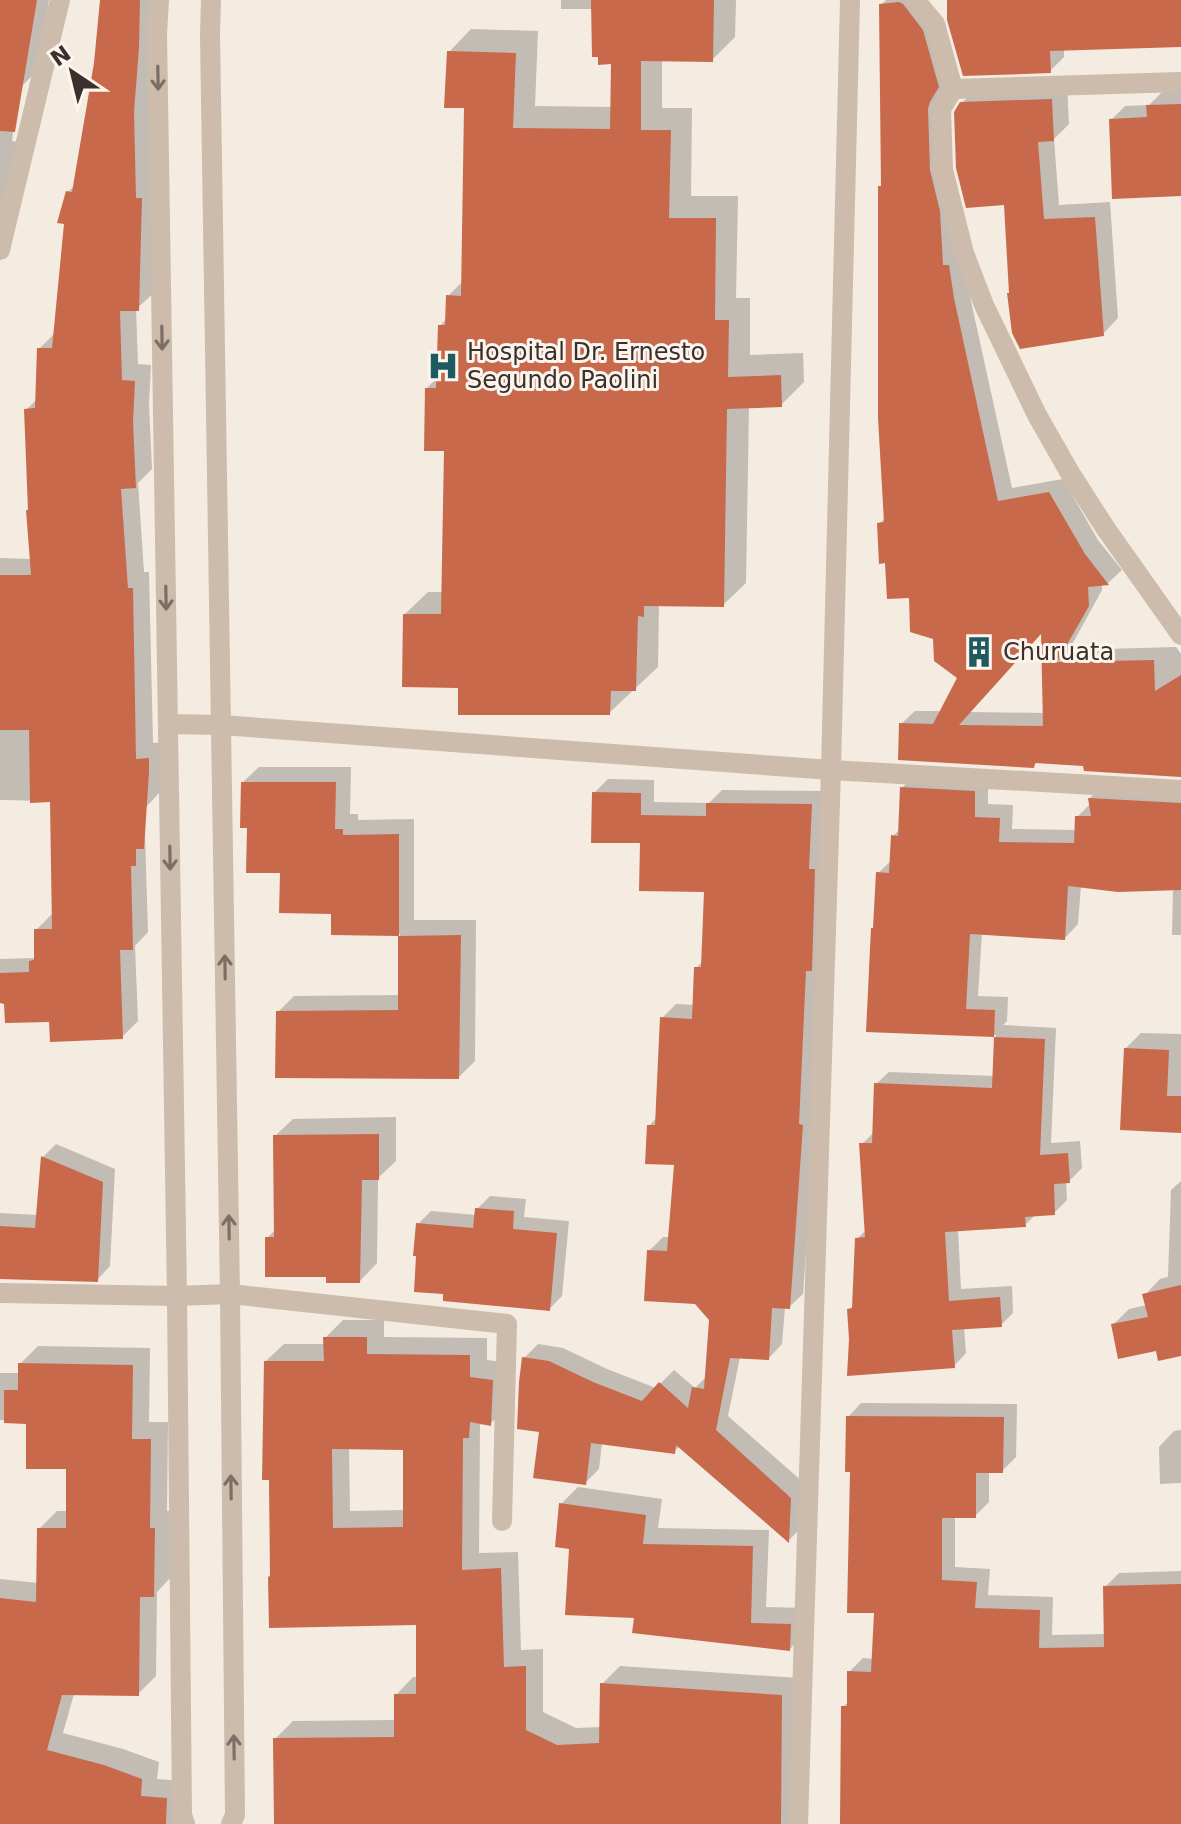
<svg xmlns="http://www.w3.org/2000/svg" width="1181" height="1824" font-family="'DejaVu Sans',sans-serif">
	<style>
		.shadow { fill: #0003; fill-rule: evenodd }
		.building { fill: #c8694b; fill-rule: evenodd }
		.lines { fill: none; stroke-linecap: round; stroke-linejoin: round }
		.minor { stroke: #cdbbac; stroke-width: 20 }
		.oneway { stroke: #7d6f65 }
		.labels { text-anchor: middle; dominant-baseline: central; stroke-width: 6; stroke-linejoin: round; paint-order: stroke }
		.poi-label { font-size: 24px; fill: #3b302b; stroke: #fbf5ee; text-anchor: start }
	</style>
	<rect width="100%" height="100%" fill="#f4ebe1"/>
	<g class="shadow">
		<polygon points="0,0 49,0 38,70 22,86 19,85 12,141 17,142 0,231"/>
		<polygon points="102,0 156,0 155,292 136,309 138,364 151,365 149,404 152,469 138,483 144,572 149,572 153,743 165,742 162,790 146,807 52,801 0,800 0,558 32,559 26,410 38,398 39,349 55,333 68,192 75,185 96,63"/>
		<polygon points="561,0 736,0 735,37 712,60 662,60 662,108 692,108 691,196 738,196 736,298 750,298 750,355 803,353 804,382 781,405 749,406 746,583 723,605 659,604 658,667 609,713 460,686 405,614 428,592 443,592 446,449 427,388 438,377 440,326 447,318 448,296 463,281 466,106 449,52 471,29 538,31 535,106 612,107 613,62 593,9 561,9"/>
		<path d="M886,0H924L952,72L941,94L967,283L1012,488L1063,479L1098,540L1122,570L1108,583L1102,584V590L1069,650L1176,647L1181,654V775L1085,764L1038,761L1034,766L901,724L915,711H942L960,678L911,596L887,561L879,524L886,517L881,5ZM1043,630L1045,713L969,712Z"/>
		<polygon points="949,0 1181,0 1181,45 1064,48 1064,57 1050,71"/>
		<polygon points="1067,84 1069,124 1054,139 1059,205 1110,202 1118,318 1103,334 1006,202 962,103 978,87"/>
		<polygon points="1162,92 1181,92 1181,195 1111,120 1125,106 1149,105"/>
		<polygon points="259,767 351,767 350,814 358,814 358,820 414,819 414,920 476,920 475,1061 459,1077 278,1012 294,996 400,995 400,934 333,933 333,912 282,871 249,826 242,783"/>
		<polygon points="915,774 988,778 988,804 1013,805 1012,829 1076,830 1077,817 1091,803 1090,798 1104,785 1181,789 1181,935 1172,935 1173,888 1081,885 1078,924 1065,938 982,932 978,996 1008,997 1007,1021 1003,1025 1056,1028 1051,1143 1080,1141 1082,1168 1069,1181 1066,1181 1067,1200 1054,1213 1036,1214 1025,1225 958,1229 961,1289 1012,1286 1013,1313 1001,1325 964,1327 966,1353 954,1366 849,1310 855,1304 857,1239 866,1230 862,1144 874,1132 876,1084 889,1072 994,1076 996,1035 868,1030 878,873 892,860 893,836 900,829 902,788"/>
		<polygon points="608,779 654,780 654,802 709,803 722,790 825,791 816,1111 803,1294 789,1307 785,1307 782,1344 769,1358 740,1357 728,1416 804,1483 802,1527 789,1540 680,1446 674,1451 602,1443 599,1469 585,1483 541,1431 524,1358 538,1344 563,1348 607,1369 656,1388 674,1370 695,1388 707,1376 711,1320 649,1251 663,1237 670,1237 676,1163 649,1126 658,1116 662,1018 676,1004 695,1005 696,968 703,961 706,890 642,841 594,793"/>
		<polygon points="145,835 148,932 135,946 138,1021 122,1037 51,1019 0,1001 0,959 34,958 36,930 51,915 53,915 68,838"/>
		<polygon points="1141,1033 1181,1034 1181,1131 1126,1048"/>
		<polygon points="396,1117 396,1161 378,1178 377,1263 360,1281 328,1275 267,1238 276,1229 275,1136 293,1119"/>
		<polygon points="56,1144 115,1169 110,1266 97,1280 0,1276 0,1213 38,1215 43,1157"/>
		<polygon points="1181,1181 1181,1353 1157,1349 1113,1325 1129,1309 1147,1305 1145,1295 1160,1279 1168,1277 1171,1190"/>
		<polygon points="490,1196 526,1199 524,1217 569,1221 562,1296 549,1309 446,1292 418,1224 431,1211 476,1215 477,1209"/>
		<path d="M343,1320H384V1337L487,1338V1360L510,1363L508,1406L491,1423L483,1422L480,1425L479,1553L518,1552L521,1650L543,1649V1712L576,1728L601,1727L602,1684L620,1666L799,1678L805,1824H276L275,1739L293,1721L396,1720V1695L413,1677H418V1623L272,1575L266,1361L284,1344H325V1338ZM349,1448H405V1510L350,1511Z"/>
		<polygon points="38,1346 150,1348 149,1422 168,1422 167,1511 172,1511 171,1577 157,1592 156,1676 138,1694 74,1694 63,1733 123,1749 159,1762 157,1779 184,1781 183,1824 0,1824 0,1579 38,1583 39,1529 57,1511 68,1511 68,1467 28,1422 0,1420 0,1373 20,1373 20,1364"/>
		<polygon points="861,1403 1017,1404 1016,1457 1002,1471 989,1471 989,1502 975,1516 955,1516 955,1567 990,1569 988,1595 1053,1597 1052,1635 1106,1634 1105,1587 1119,1573 1181,1571 1181,1824 843,1824 843,1707 849,1701 849,1672 863,1658 873,1659 876,1611 852,1470 848,1417"/>
		<polygon points="1181,1430 1181,1483 1160,1484 1159,1447 1174,1431"/>
		<polygon points="578,1487 662,1499 658,1528 769,1530 766,1607 807,1608 806,1632 790,1649 636,1616 571,1547 561,1504"/>
	</g>
	<g class="building">
		<polygon points="0,0 37,0 15,132 0,131"/>
		<polygon points="100,0 140,0 139,48 134,112 136,198 142,198 139,311 120,311 122,380 135,381 133,422 136,488 121,489 128,588 133,588 136,759 149,758 149,772 144,849 136,849 136,866 131,866 133,950 120,950 123,1039 50,1042 49,1022 5,1023 4,1004 0,1003 0,973 29,972 29,961 34,960 34,929 52,929 50,802 30,803 29,730 0,730 0,575 31,575 26,510 28,510 24,409 35,408 37,348 52,348 64,224 57,223 66,191 72,192 94,63"/>
		<polygon points="591,0 714,0 713,62 641,61 641,130 671,130 669,218 716,218 715,320 729,320 728,377 781,375 782,407 727,409 724,607 644,606 644,617 638,616 636,691 611,691 610,715 458,715 458,688 402,687 403,614 441,614 444,451 424,451 425,388 436,388 438,325 445,325 446,295 461,296 464,108 444,108 447,51 516,53 513,128 610,129 611,64 598,65 598,57 592,57"/>
		<polygon points="947,0 1181,0 1181,47 1050,51 1051,73 963,76 947,20"/>
		<path d="M899,2L903,4L923,30L939,87L930,102L928,109L930,170L940,211L943,265H949L954,298L998,501L1049,492L1085,554L1109,585L1088,587L1089,606L1057,662L1154,660L1155,691L1181,675V777L1084,771L1083,766L1035,763L1034,768L898,760L899,723L933,724L957,678L934,661L933,639L910,632L909,598L887,599L885,563L879,564L877,523L884,522L878,418V186H881L879,4ZM1041,634L1043,726L959,725Z"/>
		<polygon points="1052,99 1054,141 1038,142 1044,219 1095,217 1104,336 1020,349 1012,333 1007,293 1009,293 1004,205 966,208 956,168 954,112 960,102"/>
		<polygon points="1181,104 1181,196 1112,199 1109,119 1147,117 1146,105"/>
		<polygon points="241,782 336,782 335,829 343,829 343,835 399,834 399,936 461,935 459,1079 275,1078 276,1011 398,1010 398,936 331,935 331,914 279,913 280,873 246,873 247,828 240,828"/>
		<polygon points="900,787 975,791 975,817 1000,818 999,842 1074,843 1075,816 1091,816 1088,798 1181,803 1181,890 1118,892 1068,886 1065,940 970,934 966,1009 995,1010 994,1037 866,1032 871,928 873,928 876,872 889,873 891,835 898,836"/>
		<polygon points="592,792 641,793 641,815 706,816 706,803 812,804 809,869 815,869 812,971 806,971 799,1124 803,1125 790,1309 772,1308 769,1360 730,1358 716,1430 791,1498 789,1543 676,1445 675,1454 591,1443 586,1485 533,1478 539,1432 517,1429 519,1382 522,1357 549,1361 593,1382 642,1401 659,1382 688,1408 692,1387 704,1389 709,1320 695,1304 644,1301 647,1250 667,1251 674,1165 645,1164 647,1125 655,1125 660,1017 692,1019 694,967 701,967 704,892 639,891 640,843 591,843"/>
		<polygon points="994,1037 1045,1039 1040,1155 1068,1153 1070,1183 1054,1184 1055,1215 1025,1217 1026,1227 945,1232 949,1301 1000,1297 1002,1327 952,1330 955,1368 847,1376 849,1339 847,1309 852,1308 855,1238 865,1237 859,1143 872,1143 874,1083 992,1088"/>
		<polygon points="1124,1048 1169,1050 1167,1096 1181,1096 1181,1133 1120,1130"/>
		<polygon points="379,1134 379,1180 362,1180 360,1283 326,1283 326,1277 265,1277 265,1237 274,1237 273,1135"/>
		<polygon points="41,1156 103,1182 98,1282 0,1279 0,1226 35,1228"/>
		<polygon points="475,1208 514,1211 513,1229 557,1233 550,1311 443,1301 443,1294 414,1292 416,1256 413,1256 416,1223 473,1228"/>
		<polygon points="1181,1285 1181,1356 1158,1361 1156,1351 1118,1359 1111,1324 1148,1317 1142,1294"/>
		<path d="M323,1337H367V1354L470,1355V1377L493,1380L491,1426L470,1422L469,1438H463L462,1570L501,1568L504,1667L526,1666V1730L557,1745L599,1743L600,1683L782,1695L781,1824H274L273,1738L394,1737V1694H416V1625L269,1628L268,1577L270,1576L269,1480H262L264,1361H324ZM332,1449L403,1450V1527L333,1528Z"/>
		<polygon points="18,1363 133,1365 132,1439 151,1439 150,1528 155,1528 154,1597 140,1597 139,1696 62,1695 47,1750 104,1765 142,1779 141,1796 167,1798 166,1824 0,1824 0,1598 36,1602 37,1528 66,1528 66,1469 26,1469 26,1424 4,1423 4,1390 18,1390"/>
		<polygon points="846,1416 1004,1417 1003,1473 976,1473 976,1518 942,1518 942,1580 977,1582 975,1608 1040,1610 1039,1648 1104,1647 1103,1586 1181,1584 1181,1824 840,1824 841,1706 847,1706 847,1671 871,1672 874,1613 847,1613 850,1472 845,1472"/>
		<polygon points="559,1503 646,1515 643,1544 753,1546 751,1623 791,1624 790,1651 632,1633 634,1618 565,1615 569,1549 555,1547"/>
	</g>
	<g class="lines">
		<g class="minor">
			<polyline points="159,0 157,34 177,1296 182,1815 185,1824"/>
			<polyline points="211,0 210,35 230,1294 235,1815 231,1824"/>
			<polyline points="915,0 935,24 953,89 941,109 943,170 964,253 984,305 1037,415 1070,473 1106,529 1181,635"/>
			<polyline points="953,89 1181,82"/>
			<polyline points="0,250 60,0"/>
			<polyline points="168,724 221,725 831,770 1181,790"/>
			<polyline points="0,1293 177,1296 230,1294 507,1324 502,1521"/>
			<polyline points="798,1824 831,770 850,0"/>
		</g>
	</g>
	<defs><path id="oneway-shaft" d="M-6 0H5M1.5-3L5.5 0L1.5 3" fill="none" stroke-width="1.6" stroke-linecap="round" stroke-linejoin="round" transform="scale(2)"/></defs>
	<g class="oneway">
		<use href="#oneway-shaft" transform="translate(158 78) rotate(89)"/>
		<use href="#oneway-shaft" transform="translate(162 338) rotate(89)"/>
		<use href="#oneway-shaft" transform="translate(166 598) rotate(89)"/>
		<use href="#oneway-shaft" transform="translate(170 858) rotate(89)"/>
		<use href="#oneway-shaft" transform="translate(225 967) rotate(-91)"/>
		<use href="#oneway-shaft" transform="translate(229 1227) rotate(-91)"/>
		<use href="#oneway-shaft" transform="translate(231 1487) rotate(-91)"/>
		<use href="#oneway-shaft" transform="translate(234 1747) rotate(-91)"/>
	</g>
	<defs>
		<symbol id="hospital-bare" viewBox="-9 -9 18 18"><path d="M-5-5h3v3.5h4V-5h3V5h-3V1.5h-4V5h-3Z" fill="#1f5a5e" stroke="#fbf5ee" stroke-width="2.5" paint-order="stroke"/></symbol>
		<symbol id="building-bare" viewBox="-9 -9 18 18"><path d="M-4-6H4V6H1V3H-1V6H-4ZM-2.5-4.3h1.7v1.8h-1.7ZM.8-4.3h1.7v1.8H.8ZM-2.5-1h1.7V.8h-1.7ZM.8-1h1.7V.8H.8Z" fill="#1f5a5e" stroke="#fbf5ee" stroke-width="2.5" paint-order="stroke"/></symbol>
	</defs>
	<g fill-rule="evenodd">
		<use href="#hospital-bare" x="421" y="344" width="44" height="44"/>
		<use href="#building-bare" x="957" y="630" width="44" height="44"/>
	</g>
	<g class="labels">
		<g class="poi-label">
			<text x="467" y="352">Hospital Dr. Ernesto<tspan x="467" dy="28">Segundo Paolini</tspan></text>
			<text x="1003" y="652">Churuata</text>
		</g>
	</g>
	<g transform="translate(72 72) rotate(325)" stroke="#fbf5ee" stroke-width="6" paint-order="stroke">
	<path d="M0-6L14 30L0 20L-14 30Z" fill="#3b302b"/>
	<text y="-12" font-size="22" font-weight="bold" text-anchor="middle" fill="#3b302b">N</text>
	</g>
</svg>
